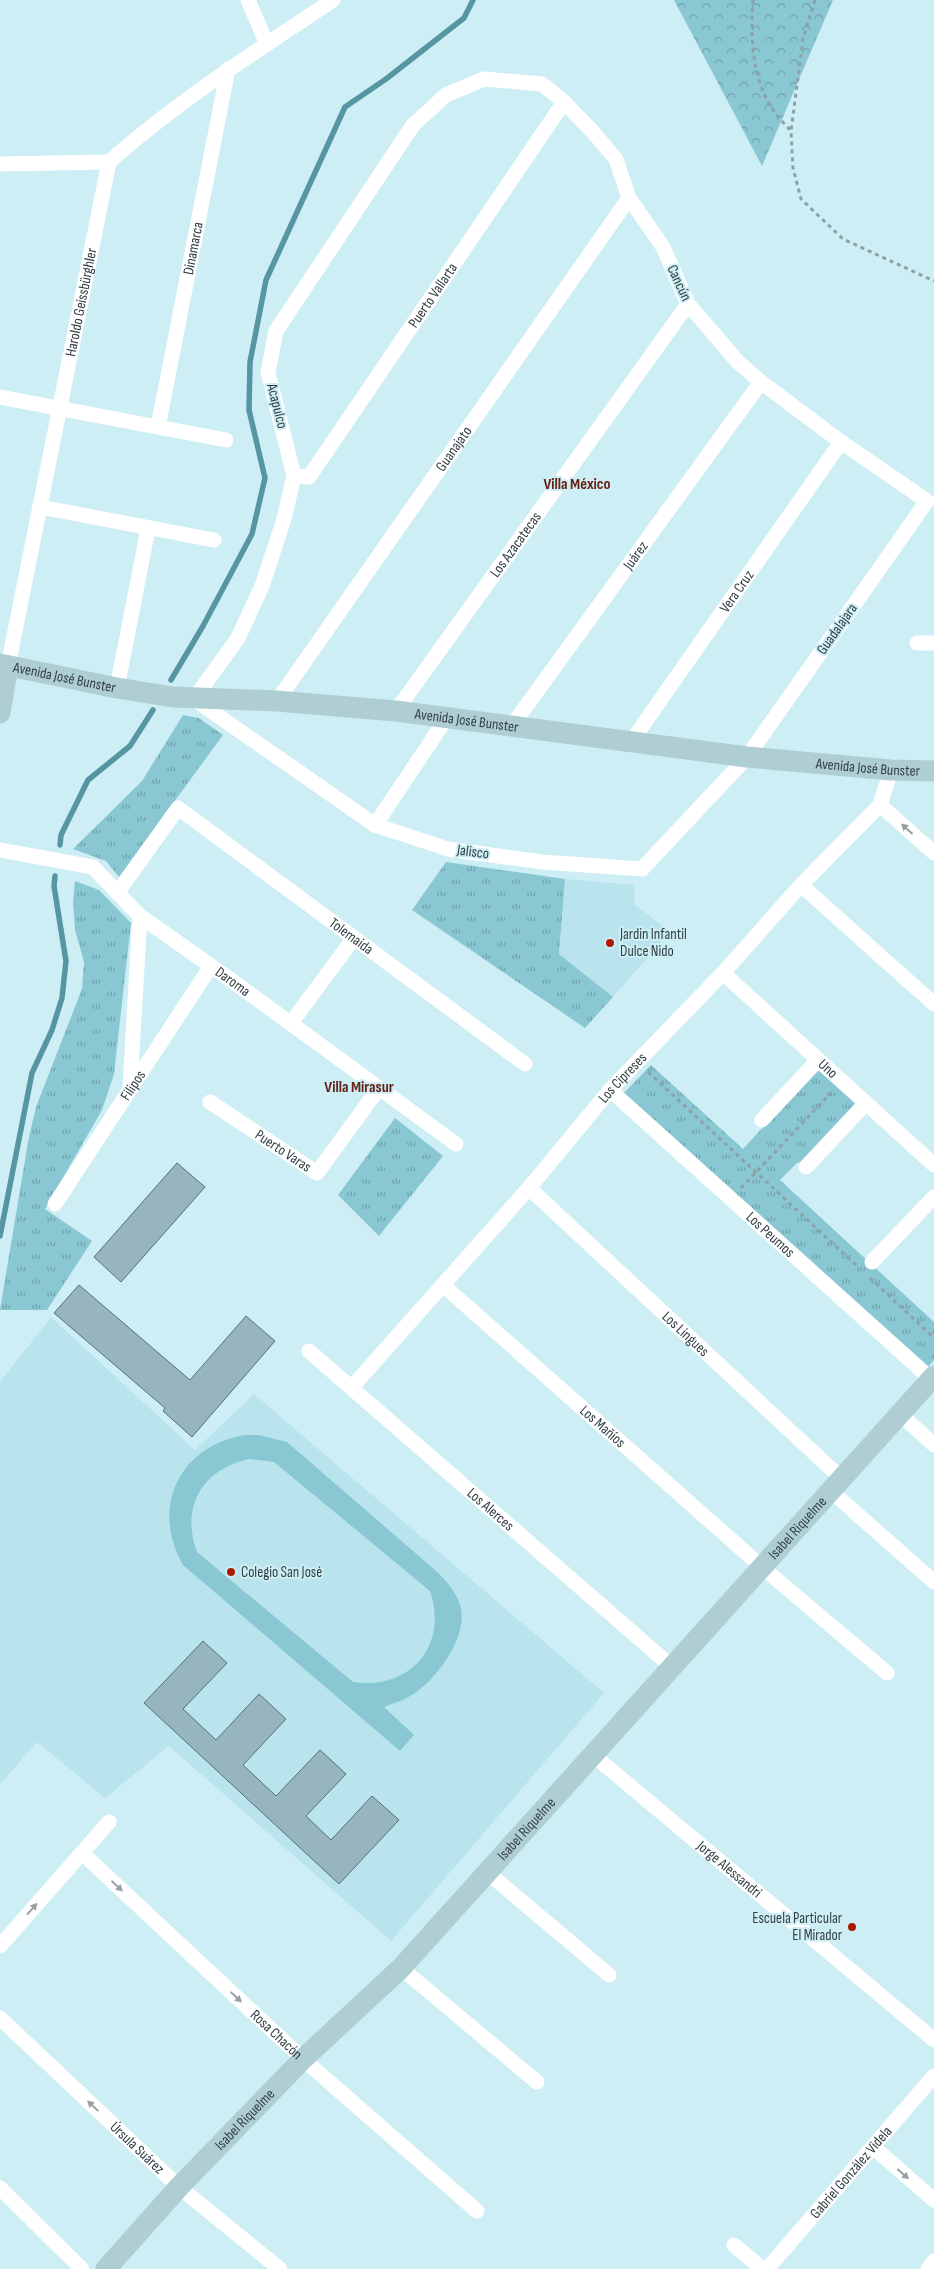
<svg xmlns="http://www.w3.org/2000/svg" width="934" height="2269" font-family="'Sofia Sans Condensed',sans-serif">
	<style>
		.built { fill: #bae4ed }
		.grass { fill: #89c7d3; fill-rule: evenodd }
		.forest { fill: url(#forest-crowns) }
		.park { fill: url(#park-tufts) }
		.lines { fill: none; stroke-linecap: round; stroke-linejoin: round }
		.stream { stroke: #5696a2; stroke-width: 5.5 }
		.building { fill: #96b5bc; stroke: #537177 }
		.path { stroke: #8aa2a7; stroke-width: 3; stroke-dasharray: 4 4; stroke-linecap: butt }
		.street { stroke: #fff; stroke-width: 15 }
		.secondary { stroke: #afced3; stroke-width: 21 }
		.oneway { fill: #989fa0 }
		.poi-dot { fill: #a91a00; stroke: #cdeef5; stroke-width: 2 }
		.labels { text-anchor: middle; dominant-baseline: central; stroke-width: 4; stroke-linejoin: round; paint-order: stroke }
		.street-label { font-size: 15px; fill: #323f42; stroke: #cdeef5 }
		.poi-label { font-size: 15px; fill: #323f42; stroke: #cdeef5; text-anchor: start }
		.neighbourhood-label { font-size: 16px; font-weight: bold; fill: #662217; stroke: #cdeef5 }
	</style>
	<defs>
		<pattern id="forest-crowns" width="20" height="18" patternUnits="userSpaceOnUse" patternTransform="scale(1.25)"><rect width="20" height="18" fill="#89c7d3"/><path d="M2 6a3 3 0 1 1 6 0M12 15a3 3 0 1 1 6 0" fill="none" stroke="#71a3ad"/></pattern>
		<pattern id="park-tufts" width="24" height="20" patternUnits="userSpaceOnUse" patternTransform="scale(1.25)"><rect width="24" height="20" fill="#89c7d3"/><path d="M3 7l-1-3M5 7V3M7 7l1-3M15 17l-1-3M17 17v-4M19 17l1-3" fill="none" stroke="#71a3ad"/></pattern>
	</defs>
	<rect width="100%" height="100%" fill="#cdeef5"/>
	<g class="built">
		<polygon points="565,879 635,885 634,904 670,932 613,997 559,954"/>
		<polygon points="51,1317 195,1450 254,1394 604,1693 391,1941 169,1746 105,1798 37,1742 0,1784 0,1382"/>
	</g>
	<path class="grass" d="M244,1435H259L287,1442L435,1570C447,1581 457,1593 461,1608C467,1638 438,1677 415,1693C405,1700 394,1703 384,1707L414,1735L400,1751L183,1565C150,1507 179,1447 244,1435ZM249,1459L274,1462L430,1591C449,1646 409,1691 353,1682L197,1552C180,1506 203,1469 249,1459Z"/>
	<polygon class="forest" points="674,0 833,0 762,166"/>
	<g class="park">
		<polygon points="183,715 199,718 223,735 119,877 106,861 73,849 142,781"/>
		<polygon points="446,862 565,879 559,954 613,997 585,1028 412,910"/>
		<polygon points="75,881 99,890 131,923 114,1074 102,1110 45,1209 92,1241 47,1310 0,1310 28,1142 36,1107 82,989 84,962 75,930 73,902"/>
		<polygon points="651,1065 743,1149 817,1069 858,1105 802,1165 798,1162 780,1180 934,1322 934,1360 927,1368 622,1095"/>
		<polygon points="395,1118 443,1156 379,1236 338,1195"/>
	</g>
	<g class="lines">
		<g class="stream">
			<polyline points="171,680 203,626 252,534 265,478 249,410 250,362 266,280 345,107 386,79 464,18 473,0"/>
			<polyline points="60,845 61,835 88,780 130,746 153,710"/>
			<polyline points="0,1236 32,1073 52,1030 62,998 66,961 54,886 55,876"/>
		</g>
	</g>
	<g class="building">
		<polygon points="177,1163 205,1187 121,1282 94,1257"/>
		<polygon points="79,1285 190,1380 246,1316 275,1341 192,1437 163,1411 165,1408 54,1313"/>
		<polygon points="203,1641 227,1663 183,1709 216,1740 259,1694 286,1719 243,1765 276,1796 320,1750 346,1774 306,1816 331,1840 372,1796 399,1820 339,1884 144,1703"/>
	</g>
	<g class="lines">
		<g class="path">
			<path d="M753,0C750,36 752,79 773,110C778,118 785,124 791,131"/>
			<polyline points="815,0 803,39 791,131 793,168 801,199 843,239 934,281"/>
			<polyline points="648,1072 856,1265"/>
			<polyline points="741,1188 831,1093"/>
			<polyline points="870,1278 934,1338"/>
		</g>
		<g class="street">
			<polyline points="248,0 267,44"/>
			<polygon points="484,79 542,84 564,102 593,132 616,159 629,198 663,247 688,304 738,362 761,382 841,442 927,501 747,757 642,869 542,862 448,849 375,825 194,699 238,638 262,586 284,519 294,476 268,372 276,331 413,125 446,95"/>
			<polyline points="0,164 109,162"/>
			<polyline points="0,397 226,440"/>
			<path id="s1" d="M158,427L228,69"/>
			<path id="s2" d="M294,476L309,477L564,102"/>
			<polyline points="40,507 214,540"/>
			<polyline points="917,643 934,643"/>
			<path id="s3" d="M8,666L109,162C178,101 256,51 333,0"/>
			<polyline points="117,688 148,529"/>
			<path id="s4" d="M277,701L629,198"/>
			<path id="s5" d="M396,711L688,304"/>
			<path id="s6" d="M511,727L761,382"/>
			<path id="s7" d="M631,742L841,442"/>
			<polyline points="880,805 934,853"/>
			<polyline points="375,825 446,719"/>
			<path id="s8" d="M0,850L93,867L140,916L231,980L456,1144"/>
			<polyline points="801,885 934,1004"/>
			<path id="s9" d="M117,893L178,808L525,1064"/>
			<path id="s10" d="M723,973L934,1165"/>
			<polyline points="291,1023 354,938"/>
			<polyline points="130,1087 140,916"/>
			<path id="s11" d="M610,1090L931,1379"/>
			<path id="s12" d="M210,1102L317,1173L379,1088"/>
			<polyline points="762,1120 818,1060"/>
			<polyline points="806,1167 866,1103"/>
			<path id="s13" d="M529,1188L842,1479"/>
			<path id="s14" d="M55,1204L211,966"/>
			<polyline points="872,1262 934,1197"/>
			<path id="s15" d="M444,1286L762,1567L887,1673"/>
			<path id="s16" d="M309,1351L672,1667"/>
			<path id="s17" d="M352,1387L529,1188L610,1090L723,973L801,885L880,805L891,770"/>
			<polyline points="900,1414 934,1445"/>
			<polyline points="831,1491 934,1582"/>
			<path id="s18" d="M593,1755L934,2040"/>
			<path id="s19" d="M82,1853L303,2059L477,2211"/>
			<polyline points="487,1872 609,1975"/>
			<polyline points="0,1946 109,1822"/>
			<polyline points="401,1968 537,2082"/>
			<path id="s20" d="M0,2018L179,2187L280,2269"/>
			<polyline points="873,2147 934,2200"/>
			<polyline points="0,2188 82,2269"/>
			<polyline points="734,2245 762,2269"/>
			<path id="s21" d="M767,2269L934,2076"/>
			<polyline points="928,2269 934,2261"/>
		</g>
		<g class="secondary">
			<path id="s22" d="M0,664L117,688L173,697L277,701L396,711L747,757L891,770L934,771"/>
			<polyline points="0,713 8,666"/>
			<path id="s23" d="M106,2269L179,2187L303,2059L401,1968L934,1376"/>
		</g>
	</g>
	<defs><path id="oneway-solid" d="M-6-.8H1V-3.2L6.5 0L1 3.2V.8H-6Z" transform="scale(1.25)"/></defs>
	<g class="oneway">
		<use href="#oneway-solid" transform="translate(907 829) rotate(-138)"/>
		<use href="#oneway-solid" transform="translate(117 1886) rotate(43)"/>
		<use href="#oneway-solid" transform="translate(32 1909) rotate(-49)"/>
		<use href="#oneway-solid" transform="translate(236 1997) rotate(43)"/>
		<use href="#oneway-solid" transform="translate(93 2106) rotate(-137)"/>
		<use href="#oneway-solid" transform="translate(903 2174) rotate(41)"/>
	</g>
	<g class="poi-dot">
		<circle cx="610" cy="943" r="5"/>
		<circle cx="231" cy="1572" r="5"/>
		<circle cx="852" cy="1927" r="5"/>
	</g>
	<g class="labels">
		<g class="street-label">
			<text stroke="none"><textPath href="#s1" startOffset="182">Dinamarca</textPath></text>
			<text transform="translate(679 283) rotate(65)">Cancún</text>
			<text stroke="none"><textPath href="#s2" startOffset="235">Puerto Vallarta</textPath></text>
			<text stroke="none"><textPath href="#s3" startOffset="371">Haroldo Geissbürghler</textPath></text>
			<text transform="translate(277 406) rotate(76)">Acapulco</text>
			<text stroke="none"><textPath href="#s4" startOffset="308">Guanajato</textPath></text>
			<text stroke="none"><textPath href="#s5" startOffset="205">Los Azacatecas</textPath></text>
			<text stroke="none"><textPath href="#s6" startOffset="212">Juárez</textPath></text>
			<text stroke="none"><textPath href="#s7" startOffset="184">Vera Cruz</textPath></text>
			<text transform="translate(837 629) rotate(-55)">Guadalajara</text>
			<text stroke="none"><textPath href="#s22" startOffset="66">Avenida José Bunster</textPath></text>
			<text stroke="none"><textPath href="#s22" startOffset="471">Avenida José Bunster</textPath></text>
			<text stroke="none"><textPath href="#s22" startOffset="875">Avenida José Bunster</textPath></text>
			<text transform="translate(473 852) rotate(8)">Jalisco</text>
			<text stroke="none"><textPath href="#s9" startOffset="320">Tolemaida</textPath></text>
			<text stroke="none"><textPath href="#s8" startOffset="276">Daroma</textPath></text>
			<text stroke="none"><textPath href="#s10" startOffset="142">Uno</textPath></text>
			<text stroke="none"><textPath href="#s17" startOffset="411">Los Cipreses</textPath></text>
			<text stroke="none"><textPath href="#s14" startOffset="142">Filipos</textPath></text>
			<text stroke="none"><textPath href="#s12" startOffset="88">Puerto Varas</textPath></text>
			<text stroke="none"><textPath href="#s11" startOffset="216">Los Peumos</textPath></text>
			<text stroke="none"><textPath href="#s13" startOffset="214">Los Lingues</textPath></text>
			<text stroke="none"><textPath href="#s15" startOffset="212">Los Mañíos</textPath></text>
			<text stroke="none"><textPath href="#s16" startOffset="241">Los Alerces</textPath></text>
			<text stroke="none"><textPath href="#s23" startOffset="1014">Isabel Riquelme</textPath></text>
			<text stroke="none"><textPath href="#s23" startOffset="609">Isabel Riquelme</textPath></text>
			<text stroke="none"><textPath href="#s18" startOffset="178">Jorge Alessandri</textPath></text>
			<text stroke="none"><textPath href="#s19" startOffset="266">Rosa Chacón</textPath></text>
			<text stroke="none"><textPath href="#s23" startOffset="204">Isabel Riquelme</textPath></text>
			<text stroke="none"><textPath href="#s20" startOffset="189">Úrsula Suárez</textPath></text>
			<text stroke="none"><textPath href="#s21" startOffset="128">Gabriel González Videla</textPath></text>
		</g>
		<g class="poi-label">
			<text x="620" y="934">Jardin Infantil<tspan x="620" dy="17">Dulce Nido</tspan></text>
			<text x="241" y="1572">Colegio San José</text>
			<text x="842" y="1918" text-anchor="end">Escuela Particular<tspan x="842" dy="17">El Mirador</tspan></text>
		</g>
		<g class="neighbourhood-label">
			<text x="577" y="484">Villa México</text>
			<text x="359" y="1087">Villa Mirasur</text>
		</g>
	</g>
</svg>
